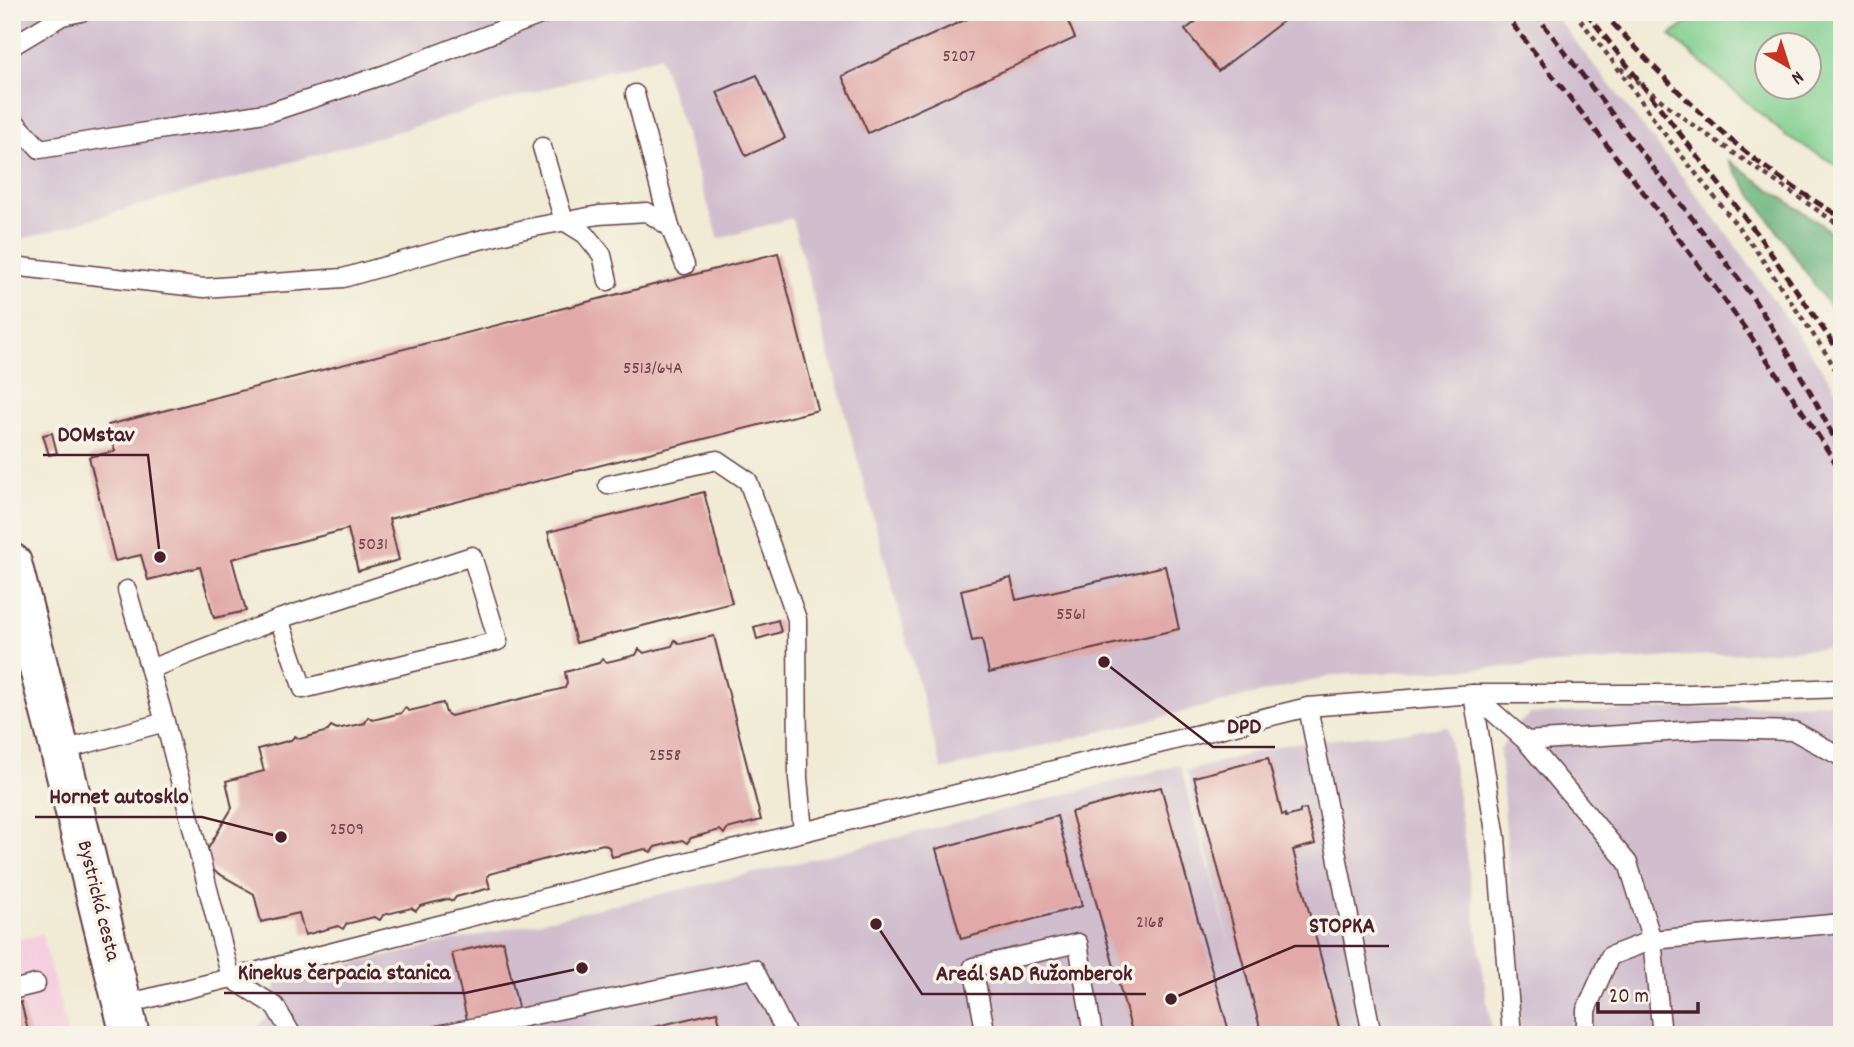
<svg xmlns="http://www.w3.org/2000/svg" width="1854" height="1047" font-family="Dekko,sans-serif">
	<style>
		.built { fill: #f4cfde }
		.industrial { fill: #d0bdce }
		.green { fill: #80cf8f; stroke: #65775d; stroke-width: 2; fill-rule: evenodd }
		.forest { fill: #68b27a; stroke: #596852; stroke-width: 2 }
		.building { fill: #e1a9a7 }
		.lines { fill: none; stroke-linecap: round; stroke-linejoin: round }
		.service-casing { stroke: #633e44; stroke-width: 21 }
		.primary-casing { stroke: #633e44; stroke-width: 42 }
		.path { stroke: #633e44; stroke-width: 4.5; stroke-dasharray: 5 5; stroke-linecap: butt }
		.service { stroke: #fff; stroke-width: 18 }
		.primary { stroke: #fff; stroke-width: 38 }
		.rail { stroke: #4a1f2b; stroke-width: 5; stroke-dasharray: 10 5; stroke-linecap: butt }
		.labels { text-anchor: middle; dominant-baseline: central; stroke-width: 7; stroke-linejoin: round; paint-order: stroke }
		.number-label { font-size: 18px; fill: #70424a }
		.street-label { font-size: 21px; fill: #4a1f2b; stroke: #f7f3e8 }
		.leader { fill: none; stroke: #4a1f2b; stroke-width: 2.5 }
		.callout-dot { fill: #4a1f2b; stroke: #f7f3e8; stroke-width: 2.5 }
		.callout-label { font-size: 23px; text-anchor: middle; font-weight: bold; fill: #4a1f2b; stroke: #f7f3e8; stroke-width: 7; stroke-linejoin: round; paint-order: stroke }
	</style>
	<rect width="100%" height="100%" fill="#f7f3e8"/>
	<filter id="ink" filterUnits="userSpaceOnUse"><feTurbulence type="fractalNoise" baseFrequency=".0143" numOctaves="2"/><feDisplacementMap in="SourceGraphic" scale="14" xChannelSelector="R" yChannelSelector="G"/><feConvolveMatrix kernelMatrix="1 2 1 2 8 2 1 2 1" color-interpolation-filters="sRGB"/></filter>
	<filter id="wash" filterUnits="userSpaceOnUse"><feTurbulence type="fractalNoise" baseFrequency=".00686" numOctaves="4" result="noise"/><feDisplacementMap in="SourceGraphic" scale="28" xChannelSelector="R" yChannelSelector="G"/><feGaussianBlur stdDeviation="1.57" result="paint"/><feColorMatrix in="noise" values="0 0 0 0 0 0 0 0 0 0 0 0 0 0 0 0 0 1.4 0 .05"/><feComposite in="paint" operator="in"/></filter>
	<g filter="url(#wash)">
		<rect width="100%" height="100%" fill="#f1ebd5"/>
		<polygon class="built" points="42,934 68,1035 12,1035 12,941"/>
		<g class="industrial">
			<polygon points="12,12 1552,12 1726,232 1831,382 1842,402 1842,639 1827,648 1473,669 1336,675 942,770 792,218 719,239 660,56 12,242"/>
			<polygon points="1842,702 1842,1035 1521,1035 1500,751 1512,729 1530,714"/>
			<polygon points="1448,727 1492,1035 252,1035 274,1006 276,981 781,867 1180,765 1232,952 1187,771 1286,744"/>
		</g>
		<path class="green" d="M1704,12H1842V168L1785,135L1670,35ZM1766,46H1808V88H1766Z"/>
		<polygon class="forest" points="1728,160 1842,239 1842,324"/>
		<g id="blocks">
			<g class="building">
				<polygon points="982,12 1064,12 1075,38 868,133 842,76"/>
				<polygon points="1208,12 1295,12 1218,71 1185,30"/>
				<polygon points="757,75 785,138 746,156 717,92"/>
				<polygon points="778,253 818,410 389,519 399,560 358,571 348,529 232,559 246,611 214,618 200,567 148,580 141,555 115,561 89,457 115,451 108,425"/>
				<polygon points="52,433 57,453 49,455 43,435"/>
				<polygon points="704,492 732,603 576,643 548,532"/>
				<polygon points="1165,566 1179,629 989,673 982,639 972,641 961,590 1011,578 1016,600"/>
				<polygon points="778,620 781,632 757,639 754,627"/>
				<polygon points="714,636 761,820 727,829 724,834 720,830 691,838 687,843 682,840 655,847 651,852 645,849 612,857 609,847 603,844 489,874 487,877 490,888 456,897 453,901 448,899 420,906 416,911 411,908 383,915 380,920 374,917 346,924 343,929 338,926 305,935 299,913 261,922 254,894 211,869 206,852 232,808 226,781 264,771 258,749 291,740 295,736 300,739 328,731 331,726 337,729 365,723 368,717 373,720 401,713 405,708 409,711 443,703 446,713 451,716 565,688 567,683 565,672 599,663 602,659 607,662 636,655 639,649 644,653 672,646 675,640 680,644"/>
				<polygon points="1268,758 1282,815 1285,814 1286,817 1300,813 1300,810 1306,809 1315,844 1293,850 1341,1035 1262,1035 1194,777"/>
				<polygon points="1161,787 1230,1035 1133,1035 1071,812"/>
				<polygon points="1057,816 1082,906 961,939 936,849"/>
				<polygon points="503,941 519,1012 468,1024 452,953"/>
				<polygon points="21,1002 29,1035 12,1035 12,1004"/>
				<polygon points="717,1012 723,1035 624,1035 624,1034"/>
			</g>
		</g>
	</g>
	<g filter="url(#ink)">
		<use href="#blocks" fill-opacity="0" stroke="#633e44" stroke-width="2"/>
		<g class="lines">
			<defs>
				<g id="service">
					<polyline points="12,46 62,16 81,12"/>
					<polyline points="635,94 670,227"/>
					<polyline points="12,119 40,149 271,112 386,74 548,12"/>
					<polyline points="542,147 564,221 585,234 602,255 608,281"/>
					<polyline points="12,266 204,288 343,278 459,245 529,228 599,215 647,212 670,227 685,265"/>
					<polyline points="608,485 717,460 748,481 797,619 798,778 803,832"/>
					<polyline points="150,669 279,619 472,556 498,641 303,689 279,619"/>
					<polyline points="1473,694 1526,741 1628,863 1652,940 1662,1035"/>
					<polyline points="1473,694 1496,838 1512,1035"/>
					<polyline points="1308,707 1473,694 1689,694 1842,688"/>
					<polyline points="165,722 231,978 803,832 1308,707 1372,1035"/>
					<polyline points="1526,741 1712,729 1794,731 1840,756 1842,758"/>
					<polyline points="60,751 165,722 127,590"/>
					<polyline points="12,990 36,984"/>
					<polyline points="122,1005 231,978 275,1006 292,1035"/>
					<polyline points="438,1035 754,969 787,1035"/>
					<polyline points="986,1035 973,967 1078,943 1093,1035"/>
					<polyline points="1586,1035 1586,1010 1610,956 1652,940 1842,923"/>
				</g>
				<polyline id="primary" points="12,563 60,751 130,1035"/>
			</defs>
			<use href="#service" class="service-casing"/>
			<use href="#primary" class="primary-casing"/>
			<g class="path">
				<polyline points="1574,12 1614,63 1663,132 1754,247 1829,358 1842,382"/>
				<polyline points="1620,68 1690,123 1842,227"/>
			</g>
			<use href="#service" class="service"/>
			<use href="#primary" class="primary"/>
			<g class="rail">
				<path d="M1503,12C1620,163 1741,311 1842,473"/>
				<polyline points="1534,12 1751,295 1784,346 1815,401 1842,453"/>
				<polyline points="1586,12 1756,232 1842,356"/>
				<path d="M1602,12C1651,64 1700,117 1757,161C1784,182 1813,200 1842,218"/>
			</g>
		</g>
	</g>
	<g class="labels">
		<g class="number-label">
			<text x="959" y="57">5207</text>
			<text x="653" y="369">5513/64A</text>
			<text x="373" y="545">5031</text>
			<text x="1071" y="615">5561</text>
			<text x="665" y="756">2558</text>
			<text x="347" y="830">2509</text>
			<text x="1150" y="923">2168</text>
		</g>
		<g class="street-label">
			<text transform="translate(97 901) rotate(76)">Bystrická cesta</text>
		</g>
	</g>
	<path class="leader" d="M160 557L148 455H43M1104 662L1213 747H1275M281 837L202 817H35M1171 999L1295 946H1389M582 968L465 993H224M876 924L922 994H1146"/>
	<g class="callout-dot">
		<circle cx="160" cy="557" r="7"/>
		<circle cx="1104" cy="662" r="7"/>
		<circle cx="281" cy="837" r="7"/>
		<circle cx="1171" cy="999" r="7"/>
		<circle cx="582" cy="968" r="7"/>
		<circle cx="876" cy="924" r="7"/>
	</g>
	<g class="callout-label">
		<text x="96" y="441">DOMstav</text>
		<text x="1244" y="733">DPD</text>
		<text x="119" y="803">Hornet autosklo</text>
		<text x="1342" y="932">STOPKA</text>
		<text x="344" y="979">Kinekus čerpacia stanica</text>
		<text x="1034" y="980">Areál SAD Ružomberok</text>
	</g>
	<rect width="1854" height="1047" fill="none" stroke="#f7f3e8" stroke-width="42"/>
	<g transform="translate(1788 66) rotate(141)"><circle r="33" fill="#f7f3e8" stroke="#b29e9c" stroke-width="2"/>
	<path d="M0-5L12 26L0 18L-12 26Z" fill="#c8321e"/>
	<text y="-10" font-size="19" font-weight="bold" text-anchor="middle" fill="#4a1f2b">N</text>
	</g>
	<path d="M1598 1002v10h100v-10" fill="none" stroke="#4a1f2b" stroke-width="3.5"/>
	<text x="1609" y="1002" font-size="21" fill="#4a1f2b" stroke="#f7f3e8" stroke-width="5" paint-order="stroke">20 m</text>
</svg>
